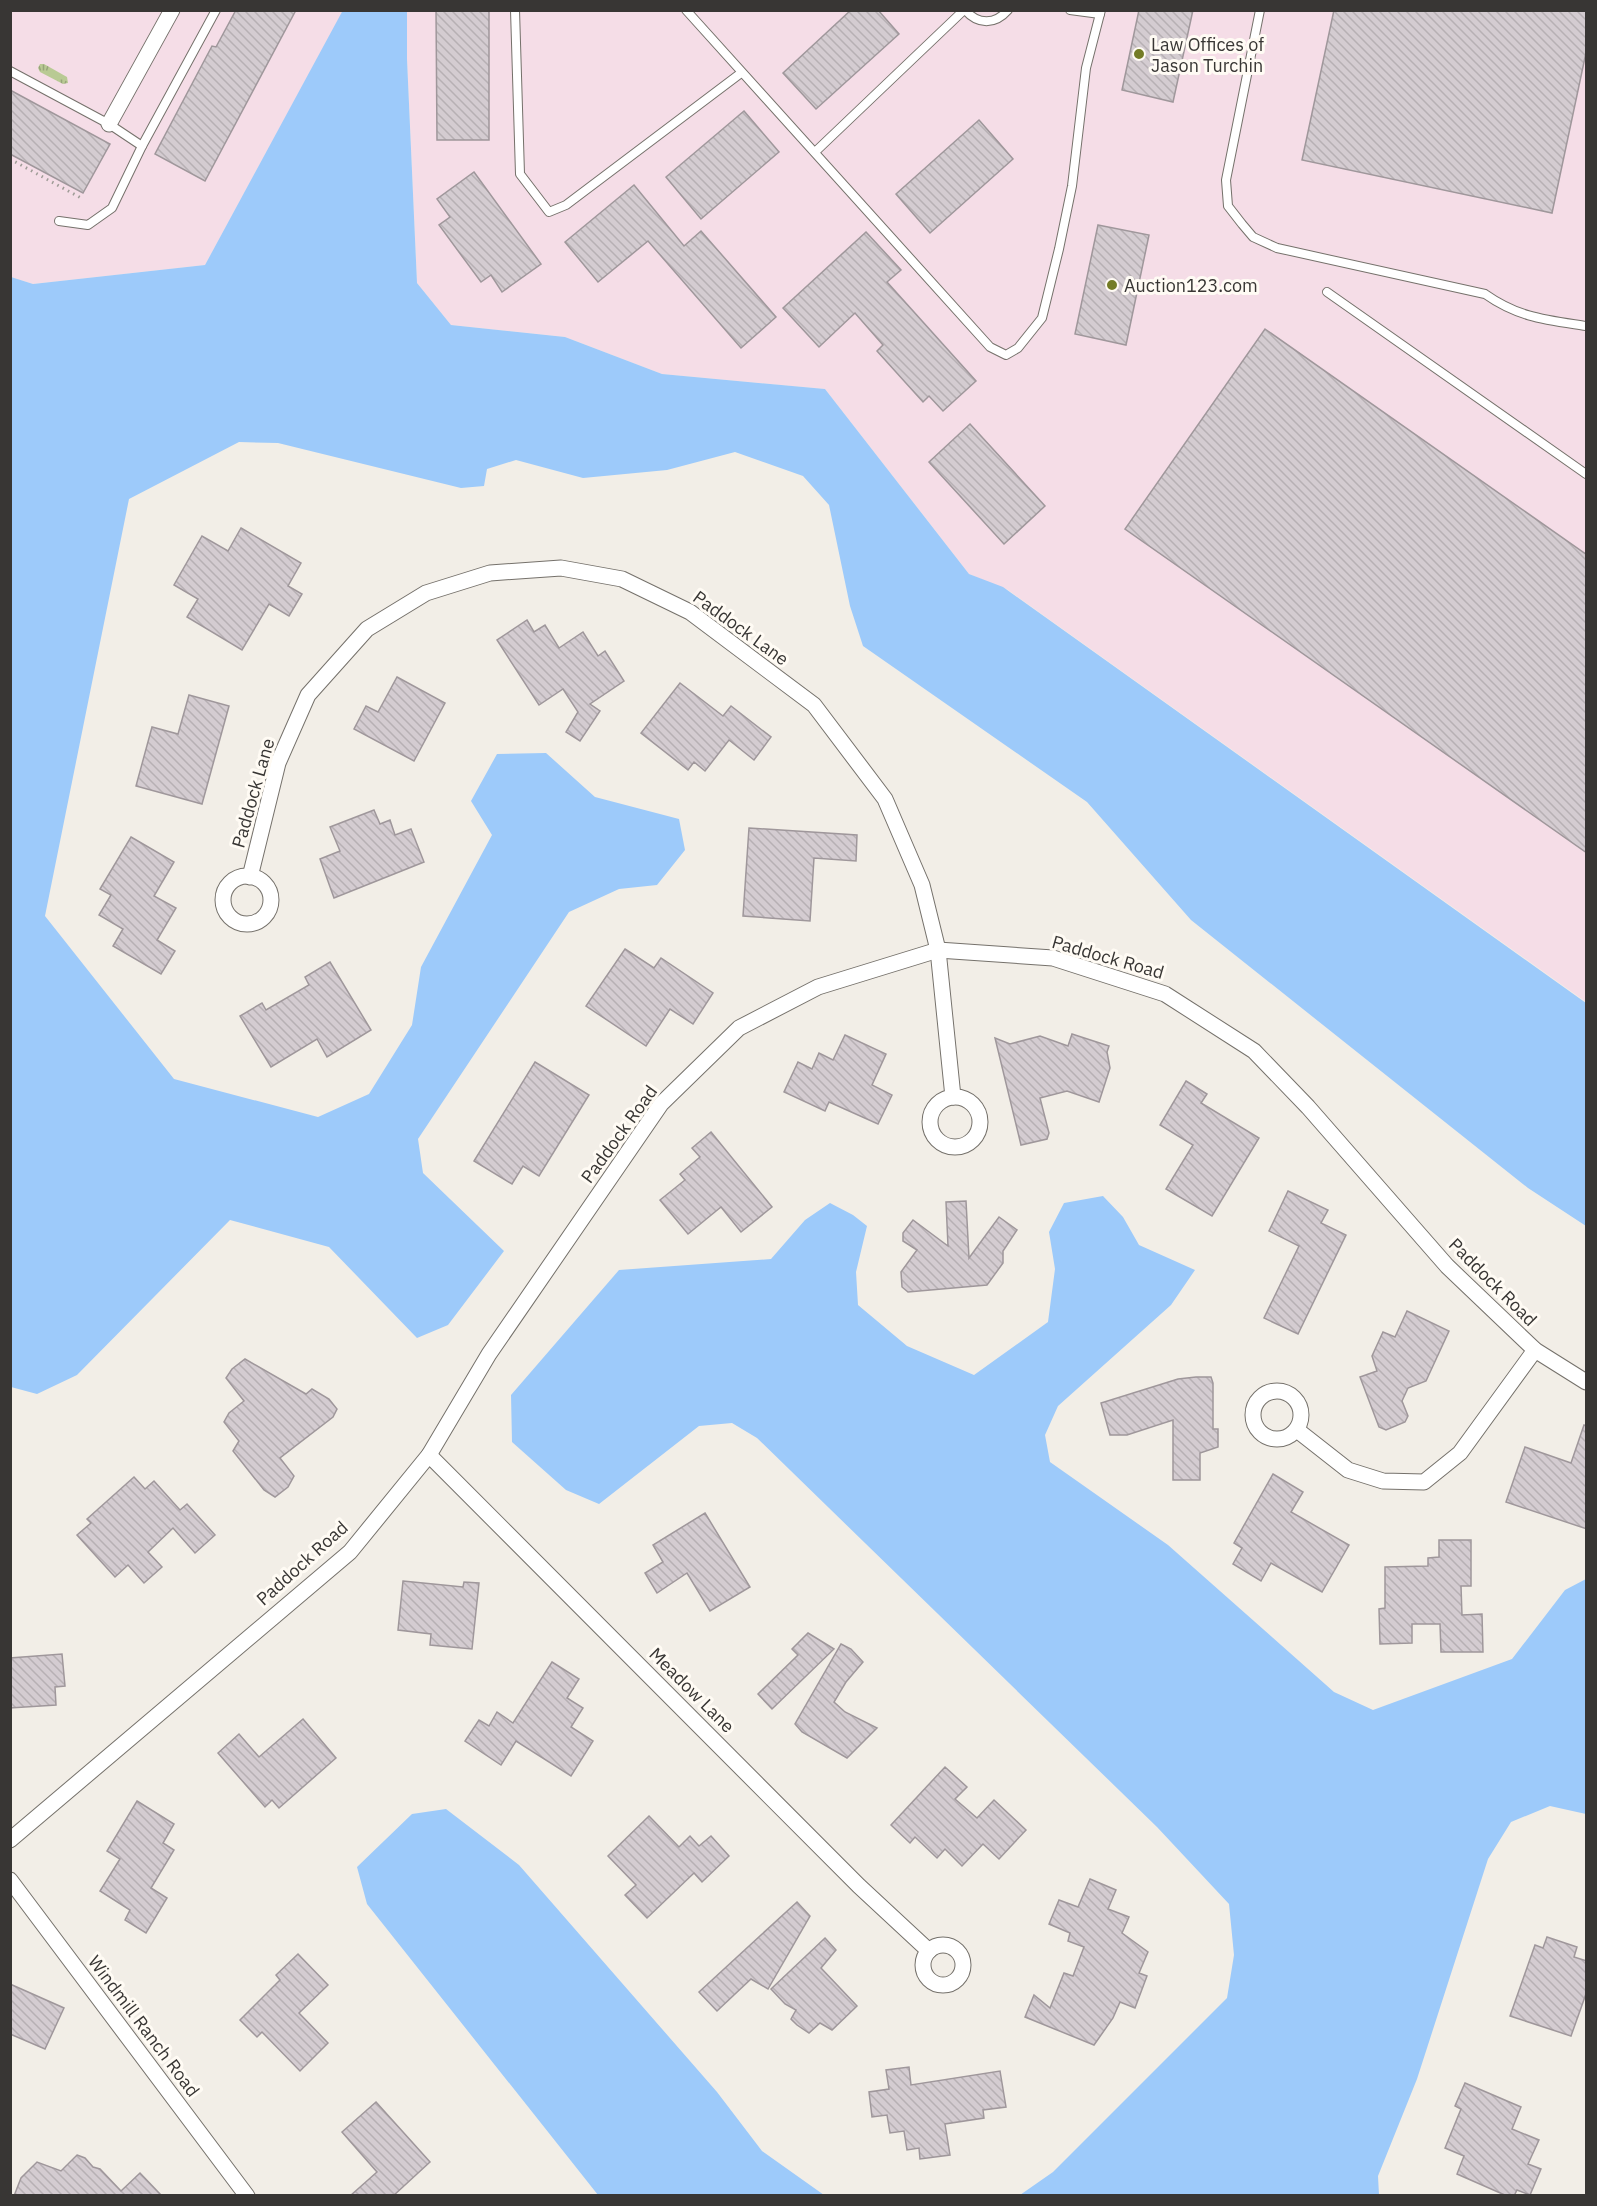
<svg xmlns="http://www.w3.org/2000/svg" width="1597" height="2206" font-family="'IBM Plex Sans',sans-serif">
	<style>
		.commercial { fill: #f5dde7 }
		.grass { fill: url(#grass-tufts) }
		.water { fill: #9dcafa }
		.building { fill: url(#building-back-hatch); stroke: #9f979b; stroke-width: 1.5 }
		.lines { fill: none; stroke-linecap: round; stroke-linejoin: round }
		.service-casing { stroke: #75716b; stroke-width: 10 }
		.minor-casing { stroke: #75716b; stroke-width: 17 }
		.path { stroke: #9f9c97; stroke-width: 3; stroke-dasharray: 1.5 4.5; stroke-linecap: butt }
		.service { stroke: #fff; stroke-width: 8 }
		.minor { stroke: #fff; stroke-width: 15 }
		.poi-dot { fill: #747c26; stroke: #fffbf4; stroke-width: 2 }
		.labels { text-anchor: middle; dominant-baseline: central; stroke-width: 6; stroke-linejoin: round; paint-order: stroke }
		.poi-label { font-size: 18px; fill: #383634; stroke: #fffbf4; text-anchor: start }
		.street-label { font-size: 18px; fill: #383634; stroke: #fffbf4 }
	</style>
	<defs>
		<pattern id="grass-tufts" width="24" height="20" patternUnits="userSpaceOnUse" patternTransform="scale(1.5)"><rect width="24" height="20" fill="#b9ca94"/><path d="M3 7l-1-3M5 7V3M7 7l1-3M15 17l-1-3M17 17v-4M19 17l1-3" fill="none" stroke="#97a57a"/></pattern>
		<pattern id="building-back-hatch" width="6" height="6" patternUnits="userSpaceOnUse" patternTransform="scale(1.5)"><rect width="6" height="6" fill="#d4ccd1"/><path d="M-1 5l2 2M0 0l6 6M5-1l2 2" fill="none" stroke="#b7b0b4"/></pattern>
	</defs>
	<rect width="100%" height="100%" fill="#f2eee7"/>
	<g class="commercial">
		<polygon points="11,11 343,11 205,265 33,284 11,277"/>
		<polygon points="407,11 1586,11 1586,1002 1008,590 969,574 825,389 662,374 565,337 451,325 417,283 407,59"/>
	</g>
	<polygon class="grass" points="40,64 44,64 67,77 68,83 63,84 40,72 38,68"/>
	<g class="water">
		<polygon points="343,10 407,11 407,59 417,283 451,325 565,337 662,374 825,389 969,574 1003,587 1586,1003 1586,1226 1528,1188 1191,920 1087,802 863,646 850,606 829,505 803,476 735,452 667,470 583,478 516,460 487,469 484,486 461,488 278,443 239,442 129,499 45,916 174,1079 318,1117 369,1094 412,1025 421,967 492,835 471,801 497,754 546,753 595,797 679,819 685,850 657,885 619,889 569,912 418,1139 423,1173 504,1251 448,1325 417,1338 329,1247 230,1220 77,1375 37,1394 11,1387 11,277 33,284 205,265"/>
		<polygon points="1103,1196 1123,1217 1139,1245 1195,1270 1171,1305 1058,1406 1045,1435 1050,1462 1168,1545 1334,1692 1373,1710 1512,1659 1565,1590 1586,1579 1586,1814 1550,1806 1511,1822 1488,1859 1417,2079 1378,2176 1379,2195 1020,2195 1053,2172 1227,1998 1234,1955 1229,1904 1157,1827 757,1438 732,1423 699,1426 599,1504 566,1490 512,1442 511,1395 619,1270 771,1259 805,1220 830,1203 853,1215 867,1226 856,1272 858,1305 907,1346 974,1375 1048,1322 1055,1269 1049,1232 1064,1203"/>
		<polygon points="446,1809 519,1865 717,2092 762,2151 824,2195 598,2195 367,1904 357,1867 412,1814"/>
	</g>
	<g class="building">
		<polygon points="236,10 296,10 205,181 155,154 212,46 216,47"/>
		<polygon points="436,10 489,10 489,140 437,140"/>
		<polygon points="851,10 878,10 899,34 816,109 783,73"/>
		<polygon points="1139,10 1193,10 1173,102 1122,90"/>
		<polygon points="1334,10 1587,10 1587,48 1552,213 1302,160"/>
		<polygon points="10,90 110,144 83,193 10,154"/>
		<polygon points="744,111 779,152 701,219 666,177"/>
		<polygon points="979,120 1013,159 930,233 896,194"/>
		<polygon points="474,172 541,264 502,292 491,275 481,282 439,225 450,217 437,199"/>
		<polygon points="634,185 684,246 701,231 776,317 741,348 648,241 598,282 565,242"/>
		<polygon points="1098,225 1149,235 1126,345 1075,334"/>
		<polygon points="866,232 901,270 887,282 976,381 943,411 929,396 923,402 877,351 883,345 855,313 819,347 783,308"/>
		<polygon points="1265,329 1587,555 1587,853 1125,529"/>
		<polygon points="970,424 1045,506 1004,544 929,462"/>
		<polygon points="241,528 301,563 288,586 302,594 289,616 269,604 242,650 187,617 198,599 174,585 202,536 228,551"/>
		<polygon points="527,620 534,632 545,625 559,648 583,632 598,656 605,651 624,681 590,704 600,711 580,741 566,732 578,712 563,689 539,705 497,640"/>
		<polygon points="397,677 445,703 414,761 354,729 366,706 378,712"/>
		<polygon points="680,683 723,716 731,706 771,737 754,760 729,740 705,771 694,762 688,770 641,733"/>
		<polygon points="189,695 229,706 202,804 136,786 152,727 178,734"/>
		<polygon points="374,810 380,824 390,820 395,835 411,829 424,862 334,898 320,859 340,851 330,827"/>
		<polygon points="749,828 857,835 856,861 814,858 810,921 743,916"/>
		<polygon points="131,837 174,862 154,896 176,908 157,940 175,951 161,974 113,946 123,929 99,915 111,895 100,889"/>
		<polygon points="625,949 654,968 661,958 713,993 693,1024 670,1009 646,1046 586,1006"/>
		<polygon points="330,962 371,1030 327,1057 317,1039 271,1067 240,1016 262,1003 266,1010 309,985 305,977"/>
		<polygon points="1072,1034 1109,1046 1107,1052 1110,1068 1099,1102 1067,1091 1040,1098 1049,1133 1047,1139 1021,1145 995,1038 1010,1044 1040,1036 1068,1046"/>
		<polygon points="845,1035 886,1054 872,1085 892,1095 878,1124 829,1102 825,1111 784,1092 798,1062 812,1069 819,1053 833,1060"/>
		<polygon points="535,1062 589,1095 539,1176 523,1166 512,1184 474,1161"/>
		<polygon points="1186,1081 1207,1094 1201,1103 1259,1138 1212,1216 1166,1189 1193,1145 1160,1125"/>
		<polygon points="711,1132 772,1207 741,1232 721,1207 688,1234 660,1200 685,1180 680,1174 700,1157 692,1148"/>
		<polygon points="1288,1191 1328,1210 1321,1223 1346,1235 1298,1334 1264,1318 1299,1246 1269,1231"/>
		<polygon points="966,1201 969,1258 999,1217 1017,1230 1003,1251 1003,1263 987,1285 908,1292 902,1287 901,1272 917,1250 903,1241 903,1233 913,1220 948,1246 946,1202"/>
		<polygon points="1407,1311 1449,1331 1426,1381 1408,1388 1402,1401 1408,1416 1405,1422 1386,1430 1379,1427 1360,1377 1377,1371 1372,1356 1383,1332 1395,1337"/>
		<polygon points="245,1359 306,1394 312,1389 329,1399 337,1409 333,1417 280,1458 294,1476 288,1487 275,1497 264,1490 233,1451 239,1441 224,1422 229,1413 244,1401 226,1378 232,1369"/>
		<polygon points="1196,1377 1211,1377 1213,1383 1213,1429 1218,1429 1218,1447 1200,1453 1200,1480 1173,1480 1173,1420 1127,1435 1110,1435 1101,1403 1178,1379"/>
		<polygon points="1584,1425 1587,1426 1587,1529 1506,1502 1525,1447 1571,1463"/>
		<polygon points="1273,1474 1303,1492 1291,1512 1349,1545 1322,1592 1271,1563 1261,1581 1233,1564 1242,1548 1234,1543"/>
		<polygon points="134,1477 145,1489 154,1481 180,1510 187,1504 215,1535 195,1553 173,1528 148,1552 162,1567 144,1583 128,1565 115,1577 77,1535 91,1523 87,1519"/>
		<polygon points="705,1513 750,1587 710,1611 687,1573 657,1593 645,1573 663,1562 653,1545"/>
		<polygon points="1439,1540 1471,1540 1471,1586 1461,1586 1462,1615 1482,1614 1483,1652 1441,1652 1440,1624 1412,1624 1412,1643 1380,1644 1379,1609 1385,1608 1385,1567 1428,1566 1428,1558 1439,1557"/>
		<polygon points="403,1581 463,1587 464,1582 479,1583 472,1649 430,1645 431,1634 398,1630"/>
		<polygon points="808,1633 834,1649 772,1709 758,1694 798,1655 792,1649"/>
		<polygon points="841,1644 851,1649 863,1662 846,1682 834,1702 845,1712 877,1728 847,1758 802,1732 795,1724"/>
		<polygon points="62,1654 65,1686 55,1687 56,1705 10,1708 10,1658"/>
		<polygon points="552,1662 579,1679 567,1698 583,1708 571,1727 593,1741 571,1776 516,1741 501,1765 465,1741 479,1720 489,1726 497,1712 513,1723"/>
		<polygon points="303,1719 336,1758 279,1808 272,1800 265,1807 218,1753 239,1734 259,1757"/>
		<polygon points="945,1767 967,1787 955,1799 977,1818 994,1800 1026,1830 999,1859 983,1844 962,1866 945,1849 937,1858 915,1837 910,1843 891,1825"/>
		<polygon points="137,1801 174,1824 163,1843 174,1850 151,1888 167,1898 146,1933 125,1920 130,1910 100,1891 120,1859 107,1851"/>
		<polygon points="649,1816 679,1847 690,1836 699,1846 711,1836 729,1856 702,1882 694,1873 647,1918 625,1895 636,1885 608,1856"/>
		<polygon points="1090,1879 1116,1890 1108,1909 1129,1917 1122,1933 1148,1952 1139,1973 1147,1976 1135,2008 1120,2002 1113,2018 1094,2045 1025,2017 1034,1995 1050,2008 1064,1973 1073,1976 1084,1947 1068,1941 1070,1933 1049,1924 1059,1900 1078,1907"/>
		<polygon points="797,1902 810,1916 768,1989 751,1979 717,2011 699,1992"/>
		<polygon points="1547,1937 1577,1947 1574,1957 1587,1961 1587,1991 1571,2036 1510,2016 1535,1945 1543,1948"/>
		<polygon points="825,1938 836,1950 821,1968 857,2006 832,2030 820,2023 809,2033 797,2025 791,2019 796,2010 785,2004 771,1989"/>
		<polygon points="298,1954 328,1985 299,2013 328,2043 300,2071 262,2032 257,2037 240,2020 280,1980 276,1975"/>
		<polygon points="10,1984 64,2008 45,2049 10,2034"/>
		<polygon points="909,2067 911,2085 1000,2071 1006,2107 983,2110 984,2118 945,2124 950,2155 920,2159 919,2148 907,2150 904,2131 890,2133 887,2115 872,2117 869,2092 889,2089 886,2070"/>
		<polygon points="1465,2083 1521,2107 1512,2129 1539,2140 1528,2164 1541,2169 1530,2195 1517,2190 1514,2196 1507,2196 1457,2174 1464,2156 1445,2148 1461,2109 1455,2106"/>
		<polygon points="376,2102 430,2162 393,2196 350,2196 377,2172 342,2132"/>
		<polygon points="77,2155 85,2158 93,2167 100,2169 121,2191 140,2173 162,2196 14,2196 21,2178 37,2162 61,2171"/>
	</g>
	<g class="lines">
		<defs>
			<g id="service">
				<polyline points="515,10 520,174 549,212 566,205 741,73"/>
				<polyline points="686,10 990,347 1006,355 1018,348 1042,318 1059,249 1072,186 1086,68 1101,10"/>
				<path d="M965,10C978,25 995,25 1008,10"/>
				<polyline points="1070,10 1100,14"/>
				<path d="M1260,10L1226,180L1228,206L1242,224L1253,237L1277,248L1485,294C1519,318 1547,320 1586,326"/>
				<polyline points="10,71 109,124 142,146"/>
				<polyline points="815,152 964,10"/>
				<polyline points="59,221 88,225 112,208 142,146 216,10"/>
				<polyline points="1327,292 1586,474"/>
			</g>
			<g id="minor">
				<polyline points="109,124 172,10"/>
				<circle cx="247" cy="900" r="24"/>
				<polyline points="250,877 278,763 308,695 367,629 426,593 490,573 561,568 622,579 690,612 814,705 885,799 922,885 938,950 953,1097"/>
				<circle cx="955" cy="1122" r="25"/>
				<circle cx="1277" cy="1415" r="24"/>
				<polyline points="1297,1430 1348,1470 1383,1481 1424,1482 1460,1453 1535,1350"/>
				<polyline points="429,1455 859,1886 929,1951"/>
				<polyline points="10,1840 350,1552 429,1455 489,1354 661,1104 739,1028 818,987 938,950 1053,958 1165,994 1254,1051 1308,1107 1447,1266 1535,1350 1586,1382"/>
				<polyline points="10,1880 247,2196"/>
				<circle cx="943" cy="1965" r="20"/>
			</g>
		</defs>
		<use href="#service" class="service-casing"/>
		<use href="#minor" class="minor-casing"/>
		<polyline class="path" points="10,159 81,198"/>
		<use href="#service" class="service"/>
		<use href="#minor" class="minor"/>
	</g>
	<g class="poi-dot">
		<circle cx="1139" cy="54" r="6"/>
		<circle cx="1112" cy="285" r="6"/>
	</g>
	<g class="labels">
		<g class="poi-label">
			<text x="1151" y="44">Law Offices of<tspan x="1151" dy="21">Jason Turchin</tspan></text>
			<text x="1124" y="285">Auction123.com</text>
		</g>
		<g class="street-label">
			<text transform="translate(741 628) rotate(36)">Paddock Lane</text>
			<text transform="translate(253 793) rotate(-74)">Paddock Lane</text>
			<text transform="translate(1108 957) rotate(16)">Paddock Road</text>
			<text transform="translate(619 1134) rotate(-54)">Paddock Road</text>
			<text transform="translate(1493 1282) rotate(45)">Paddock Road</text>
			<text transform="translate(302 1563) rotate(-42)">Paddock Road</text>
			<text transform="translate(692 1690) rotate(45)">Meadow Lane</text>
			<text transform="translate(144 2026) rotate(53)">Windmill Ranch Road</text>
		</g>
	</g>
	<rect width="1597" height="2206" fill="none" stroke="#383634" stroke-width="24"/>
</svg>
